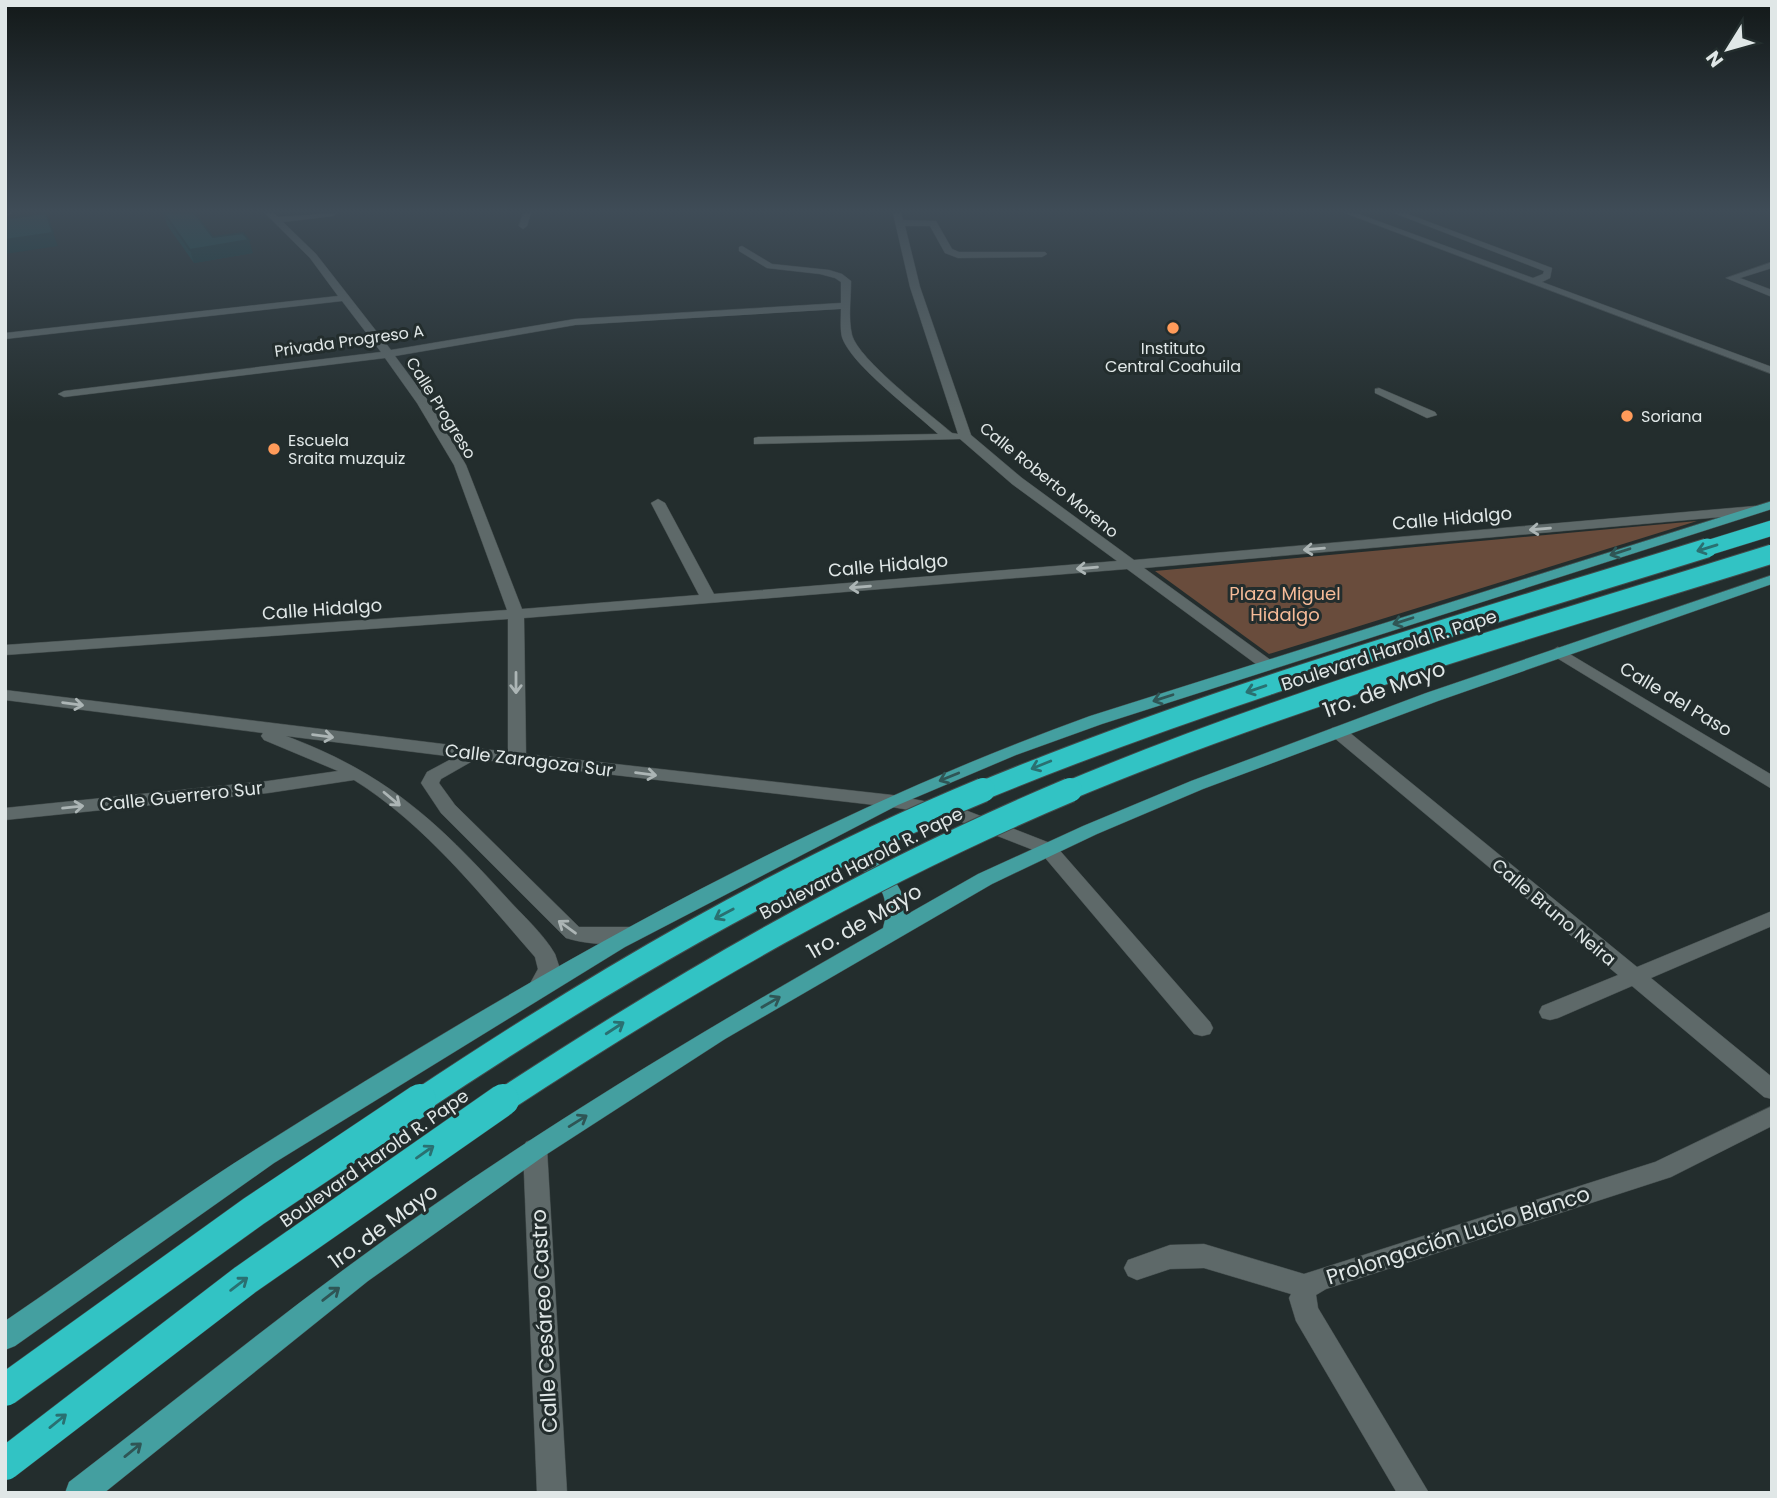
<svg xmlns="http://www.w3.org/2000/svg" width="1777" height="1498" font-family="Poppins,sans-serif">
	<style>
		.green { fill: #694c3c }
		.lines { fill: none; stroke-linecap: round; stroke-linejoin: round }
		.minor-casing { stroke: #434c4c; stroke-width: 1 }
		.major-casing { stroke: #434c4c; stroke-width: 1 }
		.minor { fill: #5e6969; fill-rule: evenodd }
		.major { fill: #449fa0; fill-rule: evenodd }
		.highway-bridge-far3-casing { stroke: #434c4c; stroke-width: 16; stroke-linecap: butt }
		.highway-bridge-far2-casing { stroke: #434c4c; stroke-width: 21; stroke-linecap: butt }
		.highway-bridge-far1-casing { stroke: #434c4c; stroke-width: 26; stroke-linecap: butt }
		.highway-bridge-casing { stroke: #434c4c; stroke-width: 33; stroke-linecap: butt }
		.highway-bridge-far3 { stroke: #32c3c4; stroke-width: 15 }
		.highway-bridge-far2 { stroke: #32c3c4; stroke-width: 19 }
		.highway-bridge-far1 { stroke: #32c3c4; stroke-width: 24 }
		.highway-bridge { stroke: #32c3c4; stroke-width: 32 }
		.wall { fill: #114546 }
		.shaded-wall { fill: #0e3839 }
		.building { fill: #145051; stroke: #0e3839; stroke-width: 2 }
		.oneway { stroke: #acb5b5 }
		.oneway2 { stroke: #2a7071 }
		.oneway3 { stroke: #2f5555 }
		.poi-dot { fill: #ff9b5a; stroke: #232d2d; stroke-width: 2.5 }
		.labels { text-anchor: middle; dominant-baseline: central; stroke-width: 6; stroke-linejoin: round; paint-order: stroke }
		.far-street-label { font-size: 16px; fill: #e0e7e7; stroke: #232d2d }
		.far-poi-label { font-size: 16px; fill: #e0e7e7; stroke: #232d2d; text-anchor: start }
		.street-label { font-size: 18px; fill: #e0e7e7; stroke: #232d2d }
		.park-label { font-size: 18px; fill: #f6bb98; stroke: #232d2d }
		.near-street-label { font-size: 21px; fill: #e0e7e7; stroke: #232d2d }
	</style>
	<rect width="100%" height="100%" fill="#232d2d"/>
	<polygon class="green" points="1697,521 1269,654 1155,571"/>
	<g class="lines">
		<defs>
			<g id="minor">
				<polygon points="5,213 13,213 5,216"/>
				<path d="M265,213H274L278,217L337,213L333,216L283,222L316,254L391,350L575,319L841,303V282L835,278L820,274L767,268L739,251V247L742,246L772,264L829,270L842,274L851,281C851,298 848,318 852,335C858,359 931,415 952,433L958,434L910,287L893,213H901L903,220L936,221L952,249L959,252H1045L1047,254L1042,257L958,258L945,253L930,226H905L920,287L971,435L1022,478L1134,560L1755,506L1762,510L1755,514L1144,568L1272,661L1274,664L1272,667H1260L1127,569L524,618L526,754L892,795L960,808L1055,845L1210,1022L1213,1028L1210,1034L1202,1036L1194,1034L1041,853L949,817L892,807L476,759L441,779L439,783L455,805L579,927H632L639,929L642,934L639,939C617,946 588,945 566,938L441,813L421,783L427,772L455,757L286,736C385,773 436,820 506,897C522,915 543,933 555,954L560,969L546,995L538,997L530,995L527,989L538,969L535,957C480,894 426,825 354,780L268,793L5,820V808L268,781L338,771L264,740L261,736L263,733L5,700V690L508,752V619L5,655V645L507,610L454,465L417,403L385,358L64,397L58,394L64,391L381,352L342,301L5,339V333L338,296L310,258ZM841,309C841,318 840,329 842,337C851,365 915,412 938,434L758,437L754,438V444L960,439L1012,484L1117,561L714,594L665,503L658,499L651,503L699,595L522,609L466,465L429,402L395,356L575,325Z"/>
				<polygon points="523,213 531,213 527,226 523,229 519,226"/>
				<polygon points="1345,213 1356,213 1533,278 1543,274 1544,271 1394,213 1405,213 1552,268 1550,278 1542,282 1772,367 1772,374"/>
				<polygon points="1772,262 1772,268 1740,278 1772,290 1772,297 1726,278"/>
				<polygon points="1379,388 1435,412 1437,415 1427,418 1375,393 1375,389"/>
				<polygon points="1558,647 1772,775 1772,789 1552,655 1550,652"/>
				<polygon points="1338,727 1344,728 1637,967 1772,911 1772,926 1651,978 1772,1077 1772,1099 1764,1097 1632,986 1558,1018 1550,1020 1542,1018 1539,1012 1542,1006 1618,975 1332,736 1329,732 1332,728"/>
				<polygon points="1772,1106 1772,1126 1671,1177 1326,1289 1316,1295 1318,1308 1429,1493 1397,1493 1296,1321 1289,1298 1291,1294 1204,1268 1170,1269 1137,1280 1128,1276 1124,1268 1128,1260 1170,1245 1204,1244 1304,1274 1655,1162"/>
				<polygon points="535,1139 544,1142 547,1149 567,1493 537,1493 523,1149 526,1142"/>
			</g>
			<g id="major">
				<path d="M1772,501V509L1102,724L1016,755L898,805L625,947L274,1163L15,1346L5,1350V1321C89,1264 172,1202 258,1148C522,981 796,822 1090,716Z"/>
				<path d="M1772,575V584L1438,701L1203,789L1097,834L992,884L725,1039L544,1156L368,1281L104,1493H65L69,1482C163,1410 255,1335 350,1265C519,1140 700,1032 883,928C892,895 878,877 848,863C841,859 834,859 829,852L832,848C862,839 910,884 906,915L978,874L1083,826L1191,781L1426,693Z"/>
			</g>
		</defs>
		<use href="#minor" class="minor-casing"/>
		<use href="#major" class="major-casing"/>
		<use href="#minor" class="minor"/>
		<use href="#major" class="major"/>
		<defs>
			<polyline id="highway-bridge-far3" points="1701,550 1772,528"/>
			<g id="highway-bridge-far2">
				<path d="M979,792C1216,694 1463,624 1707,548"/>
				<path d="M1065,792C1294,696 1535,628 1772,554"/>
			</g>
			<g id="highway-bridge-far1">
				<path d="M418,1102C598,982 783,873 983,790"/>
				<path d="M501,1102C682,983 870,874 1070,790"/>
			</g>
			<g id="highway-bridge">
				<polyline points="5,1390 254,1211 420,1100"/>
				<polyline points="5,1464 245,1280 503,1100"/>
			</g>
		</defs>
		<use href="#highway-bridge-far3" class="highway-bridge-far3-casing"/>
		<use href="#highway-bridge-far2" class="highway-bridge-far2-casing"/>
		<use href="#highway-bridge-far1" class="highway-bridge-far1-casing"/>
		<use href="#highway-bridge" class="highway-bridge-casing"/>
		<use href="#highway-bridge-far3" class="highway-bridge-far3"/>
		<use href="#highway-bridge-far2" class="highway-bridge-far2"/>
		<use href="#highway-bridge-far1" class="highway-bridge-far1"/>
		<use href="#highway-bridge" class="highway-bridge"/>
	</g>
	<polygon class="wall" points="164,213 213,237 253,253 194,263 167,225"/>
	<g class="shaded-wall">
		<polygon points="53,233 58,246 5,254 5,240"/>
		<polygon points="249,240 253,253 194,263 190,250"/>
	</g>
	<g class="building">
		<polygon points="46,213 53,233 5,240 5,219"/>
		<polygon points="164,213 194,213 213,237 243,233 249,240 190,250"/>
	</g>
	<defs><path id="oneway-shaft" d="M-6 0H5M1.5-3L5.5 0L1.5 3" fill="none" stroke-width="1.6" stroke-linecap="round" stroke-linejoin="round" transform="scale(1.75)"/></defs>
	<g class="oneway">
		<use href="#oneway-shaft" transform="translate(1540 529) rotate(175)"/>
		<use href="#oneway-shaft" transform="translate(1314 549) rotate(175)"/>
		<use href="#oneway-shaft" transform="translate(1087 568) rotate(175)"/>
		<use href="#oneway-shaft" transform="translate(860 587) rotate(175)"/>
		<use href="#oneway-shaft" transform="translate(516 683) rotate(90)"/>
		<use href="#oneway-shaft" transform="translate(73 704) rotate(8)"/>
		<use href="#oneway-shaft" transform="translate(323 736) rotate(7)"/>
		<use href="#oneway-shaft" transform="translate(646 774) rotate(7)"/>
		<use href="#oneway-shaft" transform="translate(392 799) rotate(40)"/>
		<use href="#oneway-shaft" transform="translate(73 807) rotate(-6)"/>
		<use href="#oneway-shaft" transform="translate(567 927) rotate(-144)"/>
	</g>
	<g class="oneway2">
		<use href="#oneway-shaft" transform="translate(1707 548) rotate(163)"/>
		<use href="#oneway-shaft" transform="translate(1256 689) rotate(161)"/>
		<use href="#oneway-shaft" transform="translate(1041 765) rotate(158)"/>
		<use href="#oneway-shaft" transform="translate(724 914) rotate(152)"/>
		<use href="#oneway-shaft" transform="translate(615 1028) rotate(-33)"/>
		<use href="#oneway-shaft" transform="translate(425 1152) rotate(-35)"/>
		<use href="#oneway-shaft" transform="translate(239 1284) rotate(-37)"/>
		<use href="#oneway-shaft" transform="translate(58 1421) rotate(-39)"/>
	</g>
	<g class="oneway3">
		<use href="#oneway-shaft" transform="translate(1620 552) rotate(162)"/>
		<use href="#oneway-shaft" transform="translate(1403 621) rotate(162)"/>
		<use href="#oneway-shaft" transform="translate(1163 698) rotate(162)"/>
		<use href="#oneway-shaft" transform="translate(949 777) rotate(158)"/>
		<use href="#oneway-shaft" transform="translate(771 1002) rotate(-30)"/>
		<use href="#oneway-shaft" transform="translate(578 1121) rotate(-32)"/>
		<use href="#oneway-shaft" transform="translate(331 1294) rotate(-38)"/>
		<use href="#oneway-shaft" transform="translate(133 1450) rotate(-39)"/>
	</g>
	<linearGradient id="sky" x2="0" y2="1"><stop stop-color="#131919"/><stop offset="0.5" stop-color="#3f4c57"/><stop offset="1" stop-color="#3f4c57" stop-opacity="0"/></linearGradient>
	<rect width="1777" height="422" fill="url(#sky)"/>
	<g class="poi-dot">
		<circle cx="1173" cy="328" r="7"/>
		<circle cx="1627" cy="416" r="7"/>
		<circle cx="274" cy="449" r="7"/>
	</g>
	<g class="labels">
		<g class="far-street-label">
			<text transform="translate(349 341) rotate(-8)">Privada Progreso A</text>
			<text transform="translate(441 408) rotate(58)">Calle Progreso</text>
			<text transform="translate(1049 480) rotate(39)">Calle Roberto Moreno</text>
		</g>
		<g class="far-poi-label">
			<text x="1173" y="348" text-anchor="middle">Instituto<tspan x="1173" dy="18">Central Coahuila</tspan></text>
			<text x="1641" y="416">Soriana</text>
			<text x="288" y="440">Escuela<tspan x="288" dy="18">Sraita muzquiz</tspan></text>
		</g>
		<g class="street-label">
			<text transform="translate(1452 518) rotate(-5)">Calle Hidalgo</text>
			<text transform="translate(888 565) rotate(-5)">Calle Hidalgo</text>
			<text transform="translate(322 609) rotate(-4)">Calle Hidalgo</text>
			<text transform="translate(1389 650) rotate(-18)">Boulevard Harold R. Pape</text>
			<text transform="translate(1676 699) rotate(31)">Calle del Paso</text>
			<text transform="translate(529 760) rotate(7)">Calle Zaragoza Sur</text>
			<text transform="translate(181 796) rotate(-6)">Calle Guerrero Sur</text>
			<text transform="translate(861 863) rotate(-27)">Boulevard Harold R. Pape</text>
			<text transform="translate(1554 912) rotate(40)">Calle Bruno Neira</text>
			<text transform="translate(374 1158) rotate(-35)">Boulevard Harold R. Pape</text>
		</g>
		<g class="park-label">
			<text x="1285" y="593">Plaza Miguel<tspan x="1285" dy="21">Hidalgo</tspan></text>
		</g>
		<g class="near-street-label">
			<text transform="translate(1384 689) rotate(-20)">1ro. de Mayo</text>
			<text transform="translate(864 921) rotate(-30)">1ro. de Mayo</text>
			<text transform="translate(383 1226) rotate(-36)">1ro. de Mayo</text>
			<text transform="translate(1458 1235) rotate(-18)">Prolongación Lucio Blanco</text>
			<text transform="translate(544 1321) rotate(-93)">Calle Cesáreo Castro</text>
		</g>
	</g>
	<rect width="1777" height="1498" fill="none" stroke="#e0e7e7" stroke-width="14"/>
	<g transform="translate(1728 49) rotate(233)" stroke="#232d2d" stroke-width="5" paint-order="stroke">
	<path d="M0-5L12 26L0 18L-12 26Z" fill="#e0e7e7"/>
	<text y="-10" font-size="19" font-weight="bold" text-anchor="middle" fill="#e0e7e7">N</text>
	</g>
</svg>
